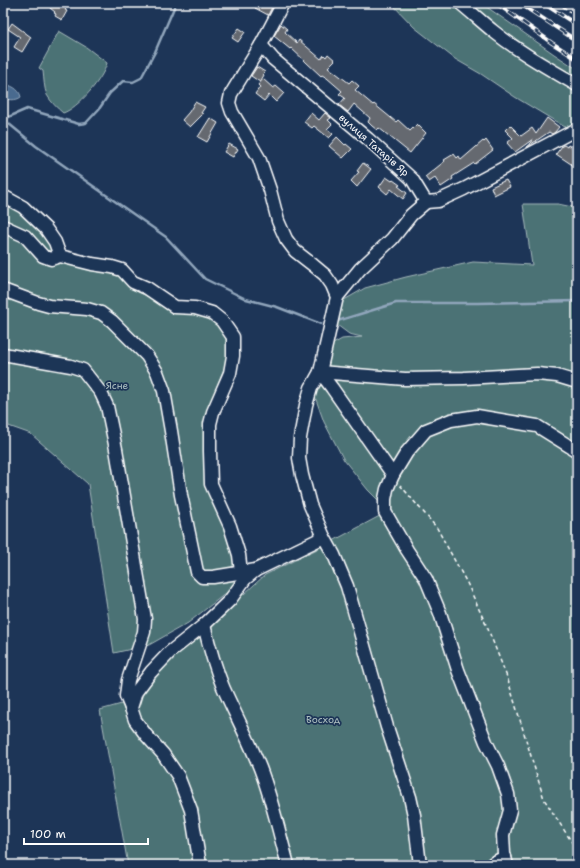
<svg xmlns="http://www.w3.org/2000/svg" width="580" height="868" font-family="'Shantell Sans',sans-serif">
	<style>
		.green { fill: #4b7275; stroke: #a5b8ba }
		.water { fill: #486a8f; stroke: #91a6bc }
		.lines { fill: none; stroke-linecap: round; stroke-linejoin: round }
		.stream { stroke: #91a6bc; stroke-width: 2.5 }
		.building { fill: #65696f; stroke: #fff }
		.minor-casing { stroke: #fff; stroke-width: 15 }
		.path { stroke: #fff; stroke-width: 1.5; stroke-dasharray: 4 3; stroke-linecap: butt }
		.minor { stroke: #1d3557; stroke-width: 12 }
		.rail-casing { stroke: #fff; stroke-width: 4 }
		.rail { stroke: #1d3557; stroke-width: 2.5; stroke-dasharray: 8; stroke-linecap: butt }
		.labels { text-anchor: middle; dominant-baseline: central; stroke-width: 3.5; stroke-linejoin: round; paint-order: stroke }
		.street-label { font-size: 10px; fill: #fff; stroke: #1d3557 }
		.park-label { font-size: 10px; fill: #aec0c1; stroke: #1d3557 }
	</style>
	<rect width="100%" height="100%" fill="#1d3557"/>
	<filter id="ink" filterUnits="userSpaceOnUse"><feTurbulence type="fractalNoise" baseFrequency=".025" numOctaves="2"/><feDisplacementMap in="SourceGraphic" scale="8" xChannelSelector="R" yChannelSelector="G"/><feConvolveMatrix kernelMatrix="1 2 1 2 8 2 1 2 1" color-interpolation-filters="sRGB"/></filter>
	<g filter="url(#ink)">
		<g class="green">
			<polygon points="391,3 481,3 554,54 577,69 577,133 570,130 515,97 481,74 455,59 414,27"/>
			<path d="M59,31L86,47L107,63C103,79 78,108 63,113C57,108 51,102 47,95C44,88 44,79 43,71L39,68Z"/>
			<polygon points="3,199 43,233 65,264 118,270 138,292 175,309 210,315 224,327 229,356 205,416 207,438 222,518 236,569 235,586 188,623 149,645 114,653 88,484 31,434 3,424"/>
			<polygon points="523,204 558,204 577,208 577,865 128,865 100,710 136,700 165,662 224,612 265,575 331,542 389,511 368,490 344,460 324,422 314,394 326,348 342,339 362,337 349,334 333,322 339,303 365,288 406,277 473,262 532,265"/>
		</g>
		<path class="water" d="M3,83C11,86 19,88 21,97C16,101 8,100 3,98Z"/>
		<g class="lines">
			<g class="stream">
				<polyline points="3,119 36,146 166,237 205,279 246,299 277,307 321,324"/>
				<polyline points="4,119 27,109 79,124 86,123 99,109 110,93 123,81 133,82 141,78 155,52 176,3"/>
				<polyline points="334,322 396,303 478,303 577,301"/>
			</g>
		</g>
		<g class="building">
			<polygon points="53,3 70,3 65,10 67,11 62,20 55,16 56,14 54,13 55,12 50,8"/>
			<polygon points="258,3 274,3 268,15 255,8"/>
			<polygon points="12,23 31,37 22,52 14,47 20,37 8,29"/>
			<polygon points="281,24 287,29 285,32 297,43 299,40 321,59 324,55 326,57 328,54 335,60 328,67 349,83 352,80 359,86 355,90 373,105 374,104 396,122 398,120 410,131 417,124 426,133 410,153 379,128 377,130 372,126 368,122 370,118 354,104 348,112 339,105 345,98 339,94 342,91 327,78 322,75 321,76 291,48 290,49 274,36"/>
			<polygon points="239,28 245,32 238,42 232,38"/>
			<polygon points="257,67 265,72 263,74 264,75 260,82 251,76"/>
			<polygon points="263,79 273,88 276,86 284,93 276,102 269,95 264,101 255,94 260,87 258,85"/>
			<polygon points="195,102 205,107 201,113 203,114 190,127 182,120 189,112"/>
			<polygon points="311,113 319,120 325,113 331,118 328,120 332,124 327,129 333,134 329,138 314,126 312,128 304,122"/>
			<polygon points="210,118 218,123 207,142 198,137"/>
			<polygon points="547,118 559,127 555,132 552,134 549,132 527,147 533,139 515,152 507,143 513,138 505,130 510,125 521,136 532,128 536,134"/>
			<polygon points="337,137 345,145 346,144 352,149 343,158 329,146"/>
			<polygon points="486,140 493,150 475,164 474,163 452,177 453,179 441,187 435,178 429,182 425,177 445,161 444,160 454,154 457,158 459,156 461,160 483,141 484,142"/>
			<polygon points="229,144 238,149 233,157 224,152"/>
			<polygon points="564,145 567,147 568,145 577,150 577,161 574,166 556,154 562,146"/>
			<polygon points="363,163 371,169 357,187 351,181 359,172 357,171"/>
			<polygon points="386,177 392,181 393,180 400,185 398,186 407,193 403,199 391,189 387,194 379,187"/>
			<polygon points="506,180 510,187 494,195 491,187"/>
		</g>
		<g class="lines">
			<defs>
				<g id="minor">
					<polyline points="283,3 261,45 231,94 229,103 232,112 259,158 270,190 278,221 286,239 295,251 313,265 325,275 332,285 337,297 320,372 311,388 306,405 300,438 299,458 302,475 310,505 324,537 334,555 347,586 387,727 410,797 414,815 420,865"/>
					<path d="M460,3C471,12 482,22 493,31C519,52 548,68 577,85"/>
					<polyline points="261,45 273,59 368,139 412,179 426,202 438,201 464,189 577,129"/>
					<polyline points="3,196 23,207 46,229 55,242 60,256"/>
					<polyline points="3,226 25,236 43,256 51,259 60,256 92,264 112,267 122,270 133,282 147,288 175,307 195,308 212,313 222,321 233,337 233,356 230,373 213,412 210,424 210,451 211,484 230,526 239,555 241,572"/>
					<polyline points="3,290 38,303 49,306 87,309 101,313 112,321 147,356 157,372 164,391 171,431 181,495 197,572 202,577 213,577 256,570"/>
					<polyline points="337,297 360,269 392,239 411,215 426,202"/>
					<polyline points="3,354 71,366 83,370 101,393 107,406 116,449 145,619 144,632 128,680 126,696 131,708"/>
					<polyline points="320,372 405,379 464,378 537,374 557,376 577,382"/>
					<polyline points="320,372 332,388 393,475"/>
					<path d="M204,625C209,646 215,667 223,687C235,714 249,740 260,768C272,799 279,832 288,865"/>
					<polyline points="200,865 191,810 178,776 163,754 146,735 135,720 131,708 136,692 151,672 170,652 204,625 230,600 245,579 256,570 324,537"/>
					<polyline points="492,865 493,863 505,857"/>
					<polyline points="507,865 504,854 503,835 510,810 508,794 498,766 486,742 458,670 440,613 426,579 407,550 385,512 385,499 387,489 393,475 407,452 426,430 451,420 477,416 537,426 577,451"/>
				</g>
			</defs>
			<use href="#minor" class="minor-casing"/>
			<g class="path">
				<polyline points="557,3 577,16"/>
				<polyline points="400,485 437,528 467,583 488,629 507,677 544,799 577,850"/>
			</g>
			<use href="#minor" class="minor"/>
			<defs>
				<g id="rail">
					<polyline points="496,3 552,43 577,59"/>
					<polyline points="519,3 577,41"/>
					<polyline points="543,3 577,25"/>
				</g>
			</defs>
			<use href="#rail" class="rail-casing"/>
			<use href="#rail" class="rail"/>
		</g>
	</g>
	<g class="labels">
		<g class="street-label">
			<text transform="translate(374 145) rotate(41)">вулиця Татарів Яр</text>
		</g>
		<g class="park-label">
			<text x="117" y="385">Ясне</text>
			<text x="323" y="719">Восход</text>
		</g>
	</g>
	<rect width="580" height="868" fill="none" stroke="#1d3557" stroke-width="16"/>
	<rect x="8" y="8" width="564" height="852" fill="none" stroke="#fff" stroke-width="1.5" filter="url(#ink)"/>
	<path d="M24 838v6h124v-6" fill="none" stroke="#ffffff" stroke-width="2"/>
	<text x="30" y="838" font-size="12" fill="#ffffff" stroke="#1d3557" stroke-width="3" paint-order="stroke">100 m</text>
</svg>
